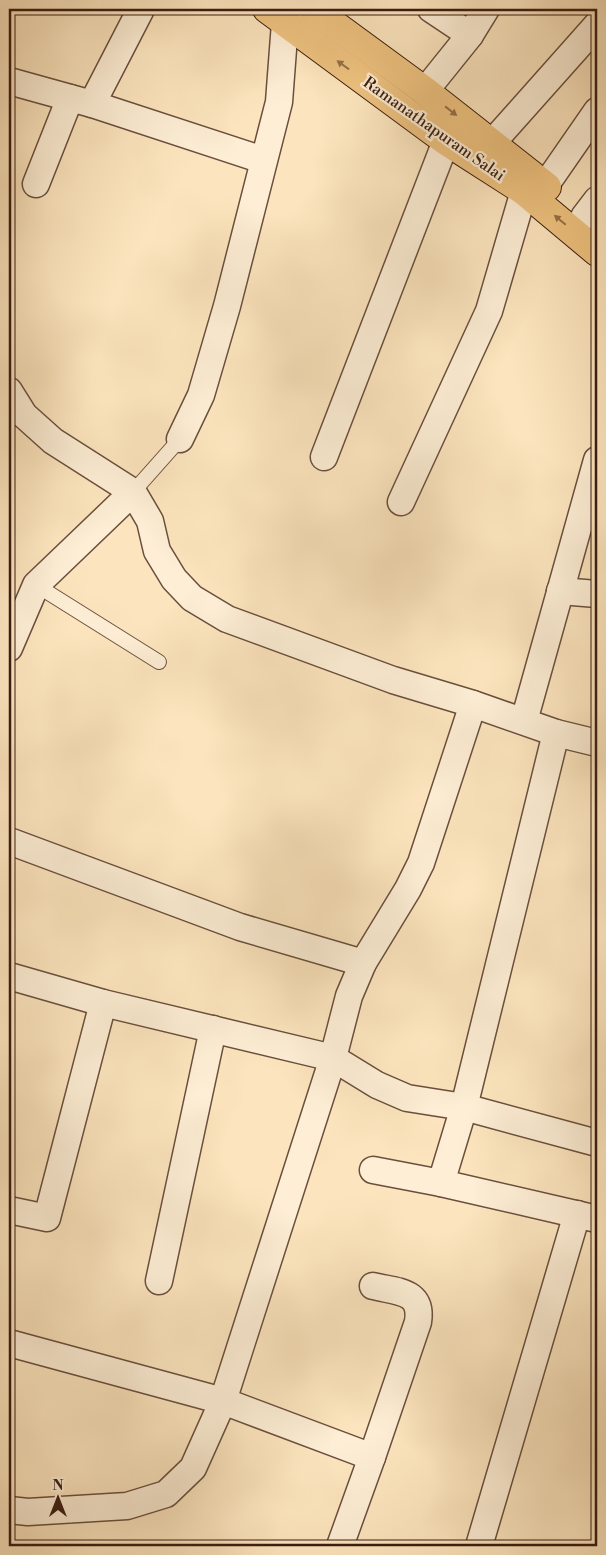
<svg xmlns="http://www.w3.org/2000/svg" width="606" height="1555" font-family="'Libre Bodoni',serif">
	<style>
		.lines { fill: none; stroke-linecap: round; stroke-linejoin: round }
		.lane-casing { stroke: #6a4f3d; stroke-width: 16 }
		.street-casing { stroke: #6a4f3d; stroke-width: 29 }
		.highway-casing { stroke: #391d12; stroke-width: 30 }
		.lane { stroke: #fdeed5; stroke-width: 14 }
		.street { stroke: #fdeed5; stroke-width: 26 }
		.highway { stroke: #eec27f; stroke-width: 28 }
		.oneway { fill: #947048 }
		.labels { text-anchor: middle; dominant-baseline: central; stroke-width: 4.5; stroke-linejoin: round; paint-order: stroke }
		.street-label { font-size: 16px; fill: #391d12; stroke: #fdeed5 }
	</style>
	<rect width="100%" height="100%" fill="#fce5be"/>
	<filter id="stains"><feTurbulence type="fractalNoise" baseFrequency=".004" numOctaves="4"/><feColorMatrix values="0 0 0 0 .2 0 0 0 0 .09 0 0 0 0 .02 0 0 0 .5 -.17"/></filter>
	<radialGradient id="worn" r=".72"><stop offset=".6" stop-color="#630" stop-opacity="0"/><stop offset="1" stop-color="#630" stop-opacity=".3"/></radialGradient>
	<g class="lines">
		<defs>
			<g id="lane">
				<polyline points="133,492 180,439"/>
				<polyline points="36,585 159,662"/>
			</g>
			<g id="street">
				<polyline points="431,9 470,35"/>
				<polyline points="9,81 92,104 263,160"/>
				<polyline points="425,91 470,35 486,9"/>
				<polyline points="92,104 141,9"/>
				<polyline points="492,143 597,25"/>
				<polyline points="36,184 70,98"/>
				<polyline points="545,186 597,111"/>
				<polyline points="584,217 597,200"/>
				<polyline points="9,391 24,415 53,441 133,492 150,521 157,551 174,579 192,598 227,619 393,680 473,704 556,733 597,743"/>
				<polyline points="180,439 201,395 227,306 279,102 285,23 291,9"/>
				<polyline points="324,457 446,141"/>
				<polyline points="401,502 489,311 524,191"/>
				<polyline points="560,591 597,594"/>
				<polyline points="9,648 36,585 133,492"/>
				<polyline points="524,721 597,460"/>
				<polyline points="556,733 464,1107 441,1183 597,1219"/>
				<polyline points="9,841 240,927 363,963"/>
				<polyline points="9,976 103,1003 333,1058 377,1085 407,1098 464,1107 597,1143"/>
				<polyline points="373,1170 441,1183"/>
				<polyline points="9,1210 47,1218 103,1003"/>
				<polyline points="159,1281 213,1029"/>
				<polyline points="9,1343 223,1401 193,1468 166,1494 127,1506 28,1512 9,1510"/>
				<path d="M372,1457L418,1322C423,1290 397,1292 373,1286"/>
				<polyline points="340,1546 372,1457 223,1401 333,1058 349,996 363,963 408,889 421,863 473,704"/>
				<polyline points="479,1546 577,1214"/>
			</g>
			<g id="highway">
				<polyline points="267,9 446,141 524,191 597,252"/>
				<polyline points="313,9 425,91 547,187"/>
			</g>
		</defs>
		<use href="#lane" class="lane-casing"/>
		<use href="#street" class="street-casing"/>
		<use href="#highway" class="highway-casing"/>
		<use href="#lane" class="lane"/>
		<use href="#street" class="street"/>
		<use href="#highway" class="highway"/>
	</g>
	<defs><path id="oneway-solid" d="M-6-.8H1V-3.2L6.5 0L1 3.2V.8H-6Z" transform="scale(1.25)"/></defs>
	<g class="oneway">
		<use href="#oneway-solid" transform="translate(343 65) rotate(-144)"/>
		<use href="#oneway-solid" transform="translate(451 111) rotate(38)"/>
		<use href="#oneway-solid" transform="translate(560 220) rotate(-140)"/>
	</g>
	<g class="labels">
		<g class="street-label">
			<text transform="translate(434 129) rotate(35)">Ramanathapuram Salai</text>
		</g>
	</g>
	<rect width="606" height="1555" fill="none" stroke="#fce5be" stroke-width="30"/>
	<rect x="10" y="10" width="586" height="1535" fill="none" stroke="#391d12" stroke-width="2.5"/>
	<rect x="15" y="15" width="576" height="1525" fill="none" stroke="#391d12"/>
	<g transform="translate(58 1498)" stroke="#fdeed5" stroke-width="4" paint-order="stroke">
	<path d="M0-4L9 19L0 12L-9 19Z" fill="#391d12"/>
	<text y="-8" font-size="14" font-weight="bold" text-anchor="middle" fill="#391d12">N</text>
	</g>
	<rect width="100%" height="100%" filter="url(#stains)"/>
	<rect width="100%" height="100%" fill="url(#worn)"/>
</svg>
